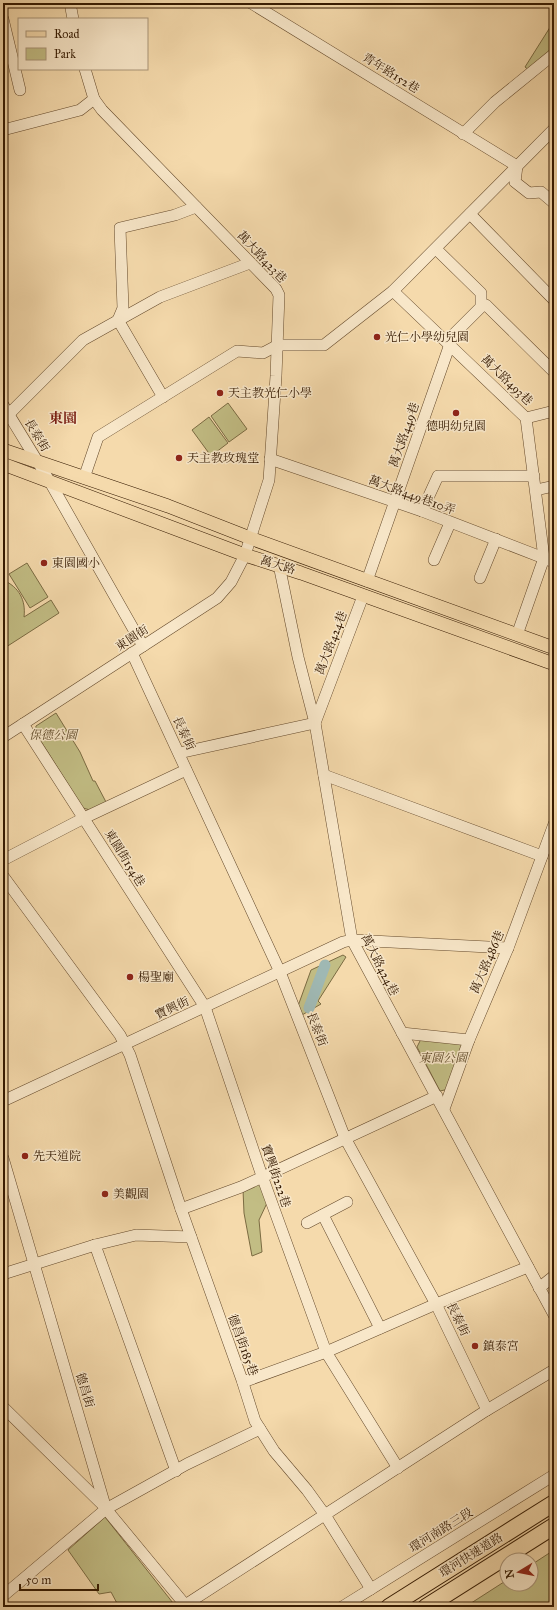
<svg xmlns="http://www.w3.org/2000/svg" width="557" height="1610" font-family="'IM FELL Great Primer','Noto Serif TC',serif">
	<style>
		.green { fill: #c2bd84; stroke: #7b6b42 }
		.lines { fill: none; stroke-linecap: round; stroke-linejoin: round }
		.canal { stroke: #9fb8b3; stroke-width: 11 }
		.minor-casing { stroke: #64492b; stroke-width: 12 }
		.major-casing { stroke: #341900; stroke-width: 14 }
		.highway-casing { stroke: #341900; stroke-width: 18 }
		.minor { stroke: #f8e7c9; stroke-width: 11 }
		.major { stroke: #f5daac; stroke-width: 13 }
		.highway { stroke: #f5daac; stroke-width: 16 }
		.poi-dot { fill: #8f2418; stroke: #f8e7c9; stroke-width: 1.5 }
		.labels { text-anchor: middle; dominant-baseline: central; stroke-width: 3; stroke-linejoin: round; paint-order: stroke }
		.street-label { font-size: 12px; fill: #341900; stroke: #f8e7c9 }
		.poi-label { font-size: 12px; fill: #341900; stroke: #f8e7c9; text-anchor: start }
		.park-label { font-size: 12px; font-style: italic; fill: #5f4a28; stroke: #f8e7c9 }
		.quarter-label { font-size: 14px; font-weight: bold; fill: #7a1f14; stroke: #f8e7c9 }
	</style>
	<rect width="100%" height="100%" fill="#f5daac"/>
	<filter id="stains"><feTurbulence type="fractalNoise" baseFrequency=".005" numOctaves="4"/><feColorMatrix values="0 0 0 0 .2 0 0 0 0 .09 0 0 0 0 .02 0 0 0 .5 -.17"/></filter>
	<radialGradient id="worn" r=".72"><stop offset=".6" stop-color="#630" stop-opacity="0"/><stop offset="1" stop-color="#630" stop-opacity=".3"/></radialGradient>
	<g class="green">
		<polygon points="554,21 554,48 529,70 525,67"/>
		<polygon points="228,403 247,429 229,442 211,416"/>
		<polygon points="209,417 228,443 211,456 192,430"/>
		<polygon points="27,563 48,597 30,608 9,574"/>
		<path d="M3,580C19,587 26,600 24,617L51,600L59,613L3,649Z"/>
		<polygon points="56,713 80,752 93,781 95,781 106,802 90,810 83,808 35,732 36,726"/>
		<polygon points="343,955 346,957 318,1001 321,1004 302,1015 298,1006 311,970"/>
		<polygon points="421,1039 460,1041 465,1048 449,1089 440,1091 417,1047"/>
		<polygon points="260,1183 267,1203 259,1220 262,1252 252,1256 244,1213 243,1190"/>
		<polygon points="105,1517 173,1603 165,1607 119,1607 111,1592 99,1594 68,1550"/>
		<polygon points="554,1550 554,1607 465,1607 507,1580 507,1584 531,1584 531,1565"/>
	</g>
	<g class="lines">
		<polyline class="canal" points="309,1008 325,965"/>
		<defs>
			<g id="minor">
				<polyline points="70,3 73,19"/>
				<polyline points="251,3 517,166"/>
				<polyline points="3,19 20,90"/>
				<polyline points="3,130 80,110 94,99"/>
				<polyline points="463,134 495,102 554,54"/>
				<polyline points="517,166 515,182 529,193 541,192 554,203"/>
				<polyline points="470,214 554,300"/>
				<polyline points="436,249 481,293 481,307 447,341"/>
				<polyline points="393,291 526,418 544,558 517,635"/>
				<polyline points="486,305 554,372"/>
				<polyline points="118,320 123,308 120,228 175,215 196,207"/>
				<polyline points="118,320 163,397"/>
				<polyline points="3,405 50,482 143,646"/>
				<polyline points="9,414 83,340 160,297 250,263"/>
				<polyline points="526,418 554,411"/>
				<polyline points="270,459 422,511 554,562"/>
				<polyline points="84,478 98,437 237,351 263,353 278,345 324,345 393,291 554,129"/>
				<polyline points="536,490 554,486"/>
				<polyline points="422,511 438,476 534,476"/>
				<polyline points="434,560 450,523"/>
				<polyline points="279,565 298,657 315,723 352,940 554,1315"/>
				<polyline points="480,578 496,539"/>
				<polyline points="367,581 450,344"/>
				<polyline points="132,653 280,972 345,1138 436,1304 487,1410"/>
				<polyline points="315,723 363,596"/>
				<polyline points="23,724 205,1007 262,1176 326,1352 398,1468"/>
				<polyline points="3,737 217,598 231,582 245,555 269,480 276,376 279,295 276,289 102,110 94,99 85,69"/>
				<polyline points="179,753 315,723"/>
				<polyline points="324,775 542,856"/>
				<polyline points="3,860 84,818 186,770"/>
				<polyline points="3,876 120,1035 130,1055 181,1209 242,1380 255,1421 274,1451 307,1490 325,1515 371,1589"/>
				<polyline points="402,1033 469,1040"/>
				<polyline points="3,1101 343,942 352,940 508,948"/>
				<polyline points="444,1109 469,1040 508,948 554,824"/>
				<polyline points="3,1158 106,1509 187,1607"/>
				<polyline points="181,1209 241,1187 437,1096"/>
				<polyline points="323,1215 380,1328"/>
				<polyline points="307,1223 347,1202"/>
				<polyline points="95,1245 176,1471"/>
				<polyline points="3,1274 95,1245 136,1235 191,1237"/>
				<polyline points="539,1288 554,1276"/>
				<polyline points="243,1382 326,1352 436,1304 528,1267"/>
				<polyline points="3,1407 106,1508"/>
				<polyline points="3,1596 106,1509 187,1464 260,1429"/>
				<polyline points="182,1607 487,1410 554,1370"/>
				<polyline points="342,1607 554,1475"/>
			</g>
			<g id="major">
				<polyline points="3,450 168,506 250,538 554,648"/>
				<polyline points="3,464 245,555 301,573 554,664"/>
			</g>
			<g id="highway">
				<polyline points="389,1607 554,1503"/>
				<polyline points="426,1607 554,1526"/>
			</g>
		</defs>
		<use href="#minor" class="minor-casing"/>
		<use href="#major" class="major-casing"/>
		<use href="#highway" class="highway-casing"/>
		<use href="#minor" class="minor"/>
		<use href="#major" class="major"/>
		<use href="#highway" class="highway"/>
	</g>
	<g class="poi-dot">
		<circle cx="377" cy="337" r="4"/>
		<circle cx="220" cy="393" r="4"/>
		<circle cx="456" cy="413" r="4"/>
		<circle cx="179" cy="458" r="4"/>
		<circle cx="44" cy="563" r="4"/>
		<circle cx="130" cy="977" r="4"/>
		<circle cx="25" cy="1156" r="4"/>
		<circle cx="105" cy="1194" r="4"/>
		<circle cx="475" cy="1346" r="4"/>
	</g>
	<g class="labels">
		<g class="street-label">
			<text transform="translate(391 73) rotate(32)">青年路152巷</text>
			<text transform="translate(262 257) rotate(47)">萬大路423巷</text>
			<text transform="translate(507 380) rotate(44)">萬大路493巷</text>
			<text transform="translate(37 435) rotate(59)">長泰街</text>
			<text transform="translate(404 435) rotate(-71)">萬大路449巷</text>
			<text transform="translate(412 495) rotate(20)">萬大路449巷10弄</text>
			<text transform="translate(278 565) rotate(17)">萬大路</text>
			<text transform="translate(132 638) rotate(-33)">東園街</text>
			<text transform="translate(331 643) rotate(-69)">萬大路424巷</text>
			<text transform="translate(184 733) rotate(65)">長泰街</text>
			<text transform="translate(125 858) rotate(58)">東園街154巷</text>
			<text transform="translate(487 962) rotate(-67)">萬大路486巷</text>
			<text transform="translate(380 965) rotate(63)">萬大路424巷</text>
			<text transform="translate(172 1008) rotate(-25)">寶興街</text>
			<text transform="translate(317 1029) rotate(69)">長泰街</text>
			<text transform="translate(276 1176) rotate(71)">寶興街222巷</text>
			<text transform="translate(458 1319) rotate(64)">長泰街</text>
			<text transform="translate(243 1345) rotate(70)">德昌街185巷</text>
			<text transform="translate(85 1390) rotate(73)">德昌街</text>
			<text transform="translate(441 1530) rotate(-32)">環河南路三段</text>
			<text transform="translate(471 1555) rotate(-32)">環河快速道路</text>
		</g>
		<g class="poi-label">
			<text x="385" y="337">光仁小學幼兒園</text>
			<text x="228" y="393">天主教光仁小學</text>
			<text x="456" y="426" text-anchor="middle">德明幼兒園</text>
			<text x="187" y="458">天主教玫瑰堂</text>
			<text x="52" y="563">東園國小</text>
			<text x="138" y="977">楊聖廟</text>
			<text x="33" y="1156">先天道院</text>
			<text x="113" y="1194">美觀園</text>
			<text x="483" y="1346">鎮泰宮</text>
		</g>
		<g class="park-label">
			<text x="53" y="735">保德公園</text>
			<text x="443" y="1058">東園公園</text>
		</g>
		<g class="quarter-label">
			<text x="63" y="418">東園</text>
		</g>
	</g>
	<rect width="557" height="1610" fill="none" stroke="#f5daac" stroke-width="16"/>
	<rect x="4" y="4" width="549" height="1602" fill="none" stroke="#341900" stroke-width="2"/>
	<rect x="8" y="8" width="541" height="1594" fill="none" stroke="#341900"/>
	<rect x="18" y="18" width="130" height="52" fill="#f8e7c9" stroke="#aa9579"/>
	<rect x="26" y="31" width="20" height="6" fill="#f5daac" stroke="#aa9579"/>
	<text x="54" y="38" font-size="12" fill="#341900">Road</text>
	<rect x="26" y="48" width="20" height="12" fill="#c2bd84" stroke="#aa9579"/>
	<text x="54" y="58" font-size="12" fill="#341900">Park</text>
	<g transform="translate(519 1572) rotate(260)"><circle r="19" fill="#f8e7c9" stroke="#aa9579"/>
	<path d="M0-3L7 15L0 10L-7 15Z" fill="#8f2418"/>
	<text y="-6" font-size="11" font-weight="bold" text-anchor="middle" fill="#341900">N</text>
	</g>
	<path d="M20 1584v6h78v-6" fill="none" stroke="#341900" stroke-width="2"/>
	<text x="26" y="1584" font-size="12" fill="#341900" stroke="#f8e7c9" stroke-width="3" paint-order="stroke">50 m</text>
	<rect width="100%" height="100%" filter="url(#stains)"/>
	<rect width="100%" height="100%" fill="url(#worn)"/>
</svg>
